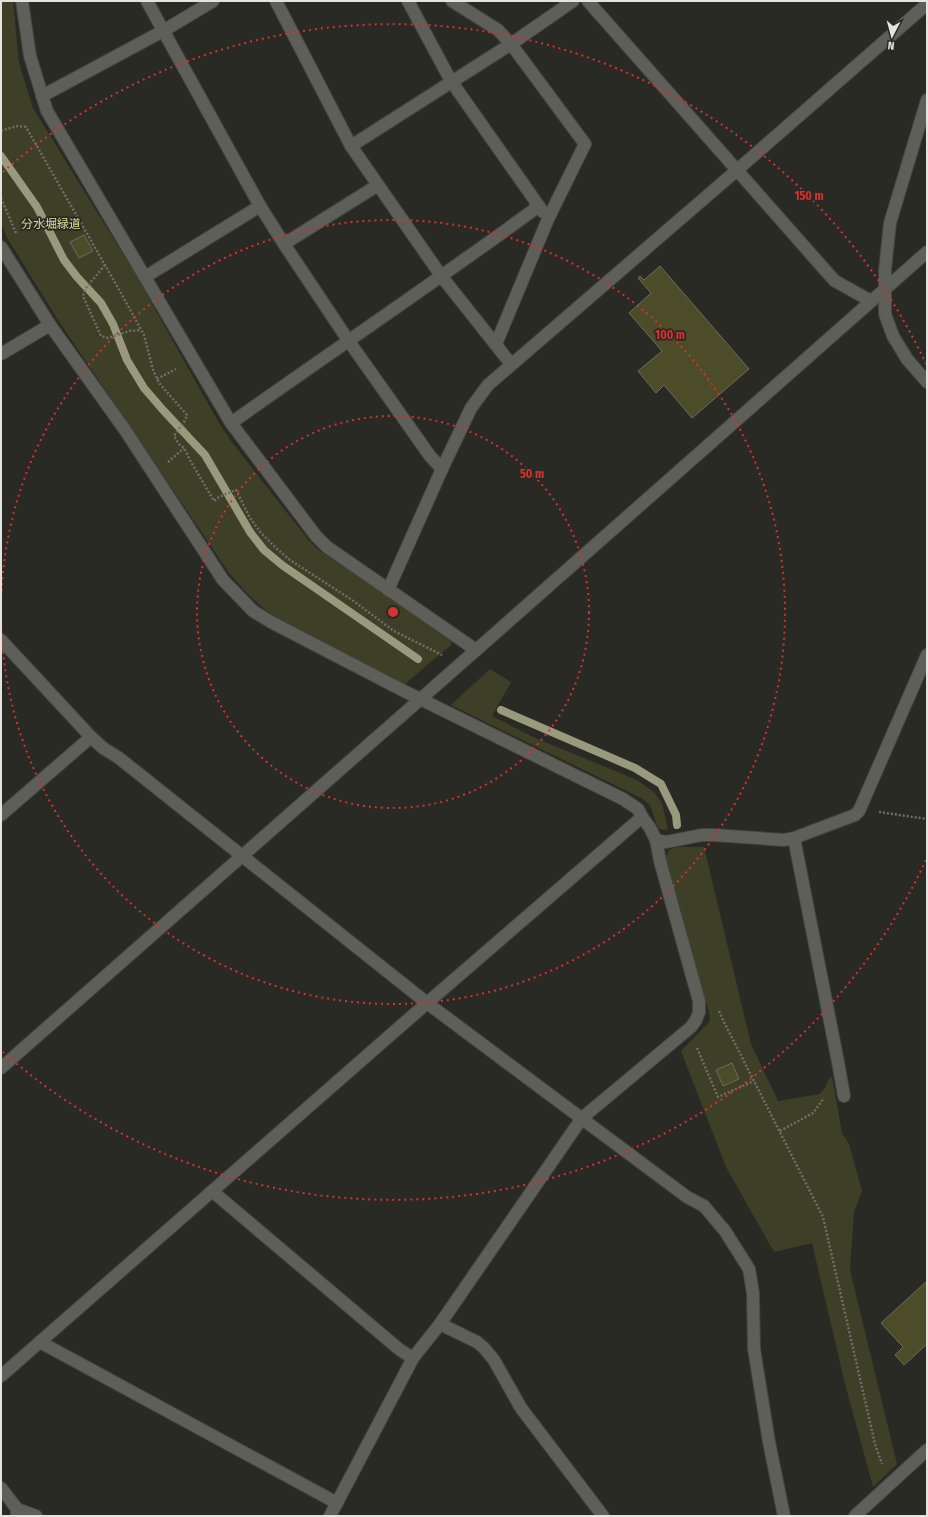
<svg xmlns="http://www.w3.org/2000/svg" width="928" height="1517" font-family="'Fira Sans Condensed','Noto Sans JP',sans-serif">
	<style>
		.green { fill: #3e3f27 }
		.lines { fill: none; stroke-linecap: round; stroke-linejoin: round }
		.stream { stroke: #98997d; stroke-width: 8 }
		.building { fill: #4c4d28; stroke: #6a6b65 }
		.service-casing { stroke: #444440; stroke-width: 14 }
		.minor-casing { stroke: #444440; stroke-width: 14 }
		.tertiary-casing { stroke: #444440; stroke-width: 14 }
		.path { stroke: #6e6f6a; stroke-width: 2.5; stroke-dasharray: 2 2; stroke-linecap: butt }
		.service { stroke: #5e5f58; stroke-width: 12 }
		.minor { stroke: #5e5f58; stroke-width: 12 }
		.tertiary { stroke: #5e5f58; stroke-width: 12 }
		.ring { fill: none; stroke: #d73131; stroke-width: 2; stroke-dasharray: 2 4 }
		.labels { text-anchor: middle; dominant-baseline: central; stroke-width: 3.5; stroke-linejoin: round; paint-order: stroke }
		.park-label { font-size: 12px; fill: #dadd9a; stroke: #292a24 }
		.centre { fill: #d73131; stroke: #292a24; stroke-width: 2 }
		.ring-label { font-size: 12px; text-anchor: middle; font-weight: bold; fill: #d73131; stroke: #292a24; stroke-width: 3.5; stroke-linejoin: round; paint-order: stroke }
	</style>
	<rect width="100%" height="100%" fill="#292a24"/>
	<g class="green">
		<path d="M1,1H13L19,63L33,108L137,277L219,423L231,441L310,542L320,551L451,639V645L405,684L276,617C257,605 244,590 229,573L58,320L6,236L1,223Z"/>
		<polygon points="490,669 511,682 492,716 533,737 637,780 655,793 662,803 668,829 663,830 658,828 650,805 643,799 451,705"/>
		<polygon points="677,847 704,847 751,1044 778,1101 820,1094 826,1086 829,1078 832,1077 842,1133 849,1144 862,1191 854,1212 850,1270 897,1464 873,1487 846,1388 812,1243 774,1252 726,1167 681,1051 709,1022 710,1016 666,857 669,850"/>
	</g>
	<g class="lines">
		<g class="stream">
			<polyline points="1,156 37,207 64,260 77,277 101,303 113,324 127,360 144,388 163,410 205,455 250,532 264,550 282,565 418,659"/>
			<polyline points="501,710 635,768 661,784 676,815 677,825"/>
		</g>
	</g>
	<g class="building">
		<polygon points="84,235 93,251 79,258 70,242"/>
		<polygon points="660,266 749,369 692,418 664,385 656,393 638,371 662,351 629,313 651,293 638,278 640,276 644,280"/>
		<polygon points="732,1063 739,1079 723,1086 716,1070"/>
		<polygon points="927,1281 927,1344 904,1365 895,1355 903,1347 881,1323"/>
	</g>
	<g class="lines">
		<defs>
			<g id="service">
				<polyline points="22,1 30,56 47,111 231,423 316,536 327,547 476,650"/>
				<polyline points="408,1 451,81 543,212"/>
				<polyline points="452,1 498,30 511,44 585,144 548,219 496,344"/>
				<polyline points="42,96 163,31 213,1"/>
				<polyline points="284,244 378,185"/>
				<polyline points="1,247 50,325 125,430 223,580 253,611 271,622 404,691 623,799 638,809 642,817"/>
				<polyline points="145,277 260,206"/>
				<path d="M231,423C334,350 438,280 539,206"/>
				<polyline points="656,840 660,861 699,1001 699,1012"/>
				<polyline points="838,1062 844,1096"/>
				<polyline points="704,1206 725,1231 749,1269 753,1293 754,1349 769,1442 784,1516"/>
				<polyline points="855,1516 927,1450"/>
			</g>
			<g id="minor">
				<polyline points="147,1 260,206 284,244 348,340 430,456 442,469"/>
				<polyline points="276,1 351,146 442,277 511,364"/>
				<polyline points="588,1 825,270 835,281 871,301"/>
				<polyline points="351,146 511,44 573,1"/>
				<polyline points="1,354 50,325"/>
				<polyline points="388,590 442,469 471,408 488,385 736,171 927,4"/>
				<polyline points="1,640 91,737 103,748 119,758 427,1003 687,1197 704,1206"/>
				<polyline points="1,815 91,737"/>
				<polyline points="794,838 838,1062"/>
				<polyline points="212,1191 400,1350 413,1358"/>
				<polyline points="440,1324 477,1342 484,1348 494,1360 521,1408 603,1516"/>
				<polyline points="40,1342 337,1503"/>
				<polyline points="1,1376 427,1003 642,817 650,828 656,840 666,842 702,835 713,835 784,840 794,838 855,815 859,811 927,655"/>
				<polyline points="1,1488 17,1509 17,1516"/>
				<polyline points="17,1509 36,1516"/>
				<polyline points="330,1516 413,1358 440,1324 582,1118 691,1027 696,1020 699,1012"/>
			</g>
			<g id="tertiary">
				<polyline points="927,100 890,223 885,270 885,314 893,336 907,359 927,382"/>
				<path d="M1,1068C310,796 619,525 927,252"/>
			</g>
		</defs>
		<use href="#service" class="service-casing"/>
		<use href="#minor" class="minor-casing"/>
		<use href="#tertiary" class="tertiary-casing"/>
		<g class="path">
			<path d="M1,131L16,126L26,127L121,293L144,335L153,370L159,383L187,415C185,423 178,429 174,436L179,444L184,448L191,462L214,501L219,497L236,490L250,518L261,533L277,549L290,560L352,600L394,631L442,655"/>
			<polyline points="1,198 16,233"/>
			<polyline points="105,265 85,289 83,296 101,336 108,338 129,331 141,330"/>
			<polyline points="157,379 176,369"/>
			<polyline points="168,462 184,448"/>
			<polyline points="879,812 927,819"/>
			<polyline points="719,1011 722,1018 823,1217 875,1444 882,1464"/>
			<polyline points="697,1048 718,1097 754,1081"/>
			<polyline points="780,1131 813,1113 824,1098"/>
		</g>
		<use href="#service" class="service"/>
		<use href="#minor" class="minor"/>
		<use href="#tertiary" class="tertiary"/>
	</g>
	<g class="ring">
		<circle cx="393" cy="612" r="196"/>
		<path d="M1 609A392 392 0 1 1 1 615"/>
		<path d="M926 860A588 588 0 0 1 3 1052M3 172A588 588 0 0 1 926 364"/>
	</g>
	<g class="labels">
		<g class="park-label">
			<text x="51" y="224">分水堀緑道</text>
		</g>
	</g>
	<circle cx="393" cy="612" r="6" class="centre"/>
	<g class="ring-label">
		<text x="809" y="200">150 m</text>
		<text x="670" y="339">100 m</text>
		<text x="532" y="478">50 m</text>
	</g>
	<rect width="928" height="1517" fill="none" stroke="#e3e3e0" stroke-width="4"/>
	<g transform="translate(892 36) rotate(186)" stroke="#292a24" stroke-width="3" paint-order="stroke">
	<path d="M0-3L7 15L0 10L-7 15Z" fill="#e3e3e0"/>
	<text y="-6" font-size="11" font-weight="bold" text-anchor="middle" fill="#e3e3e0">N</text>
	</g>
</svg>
